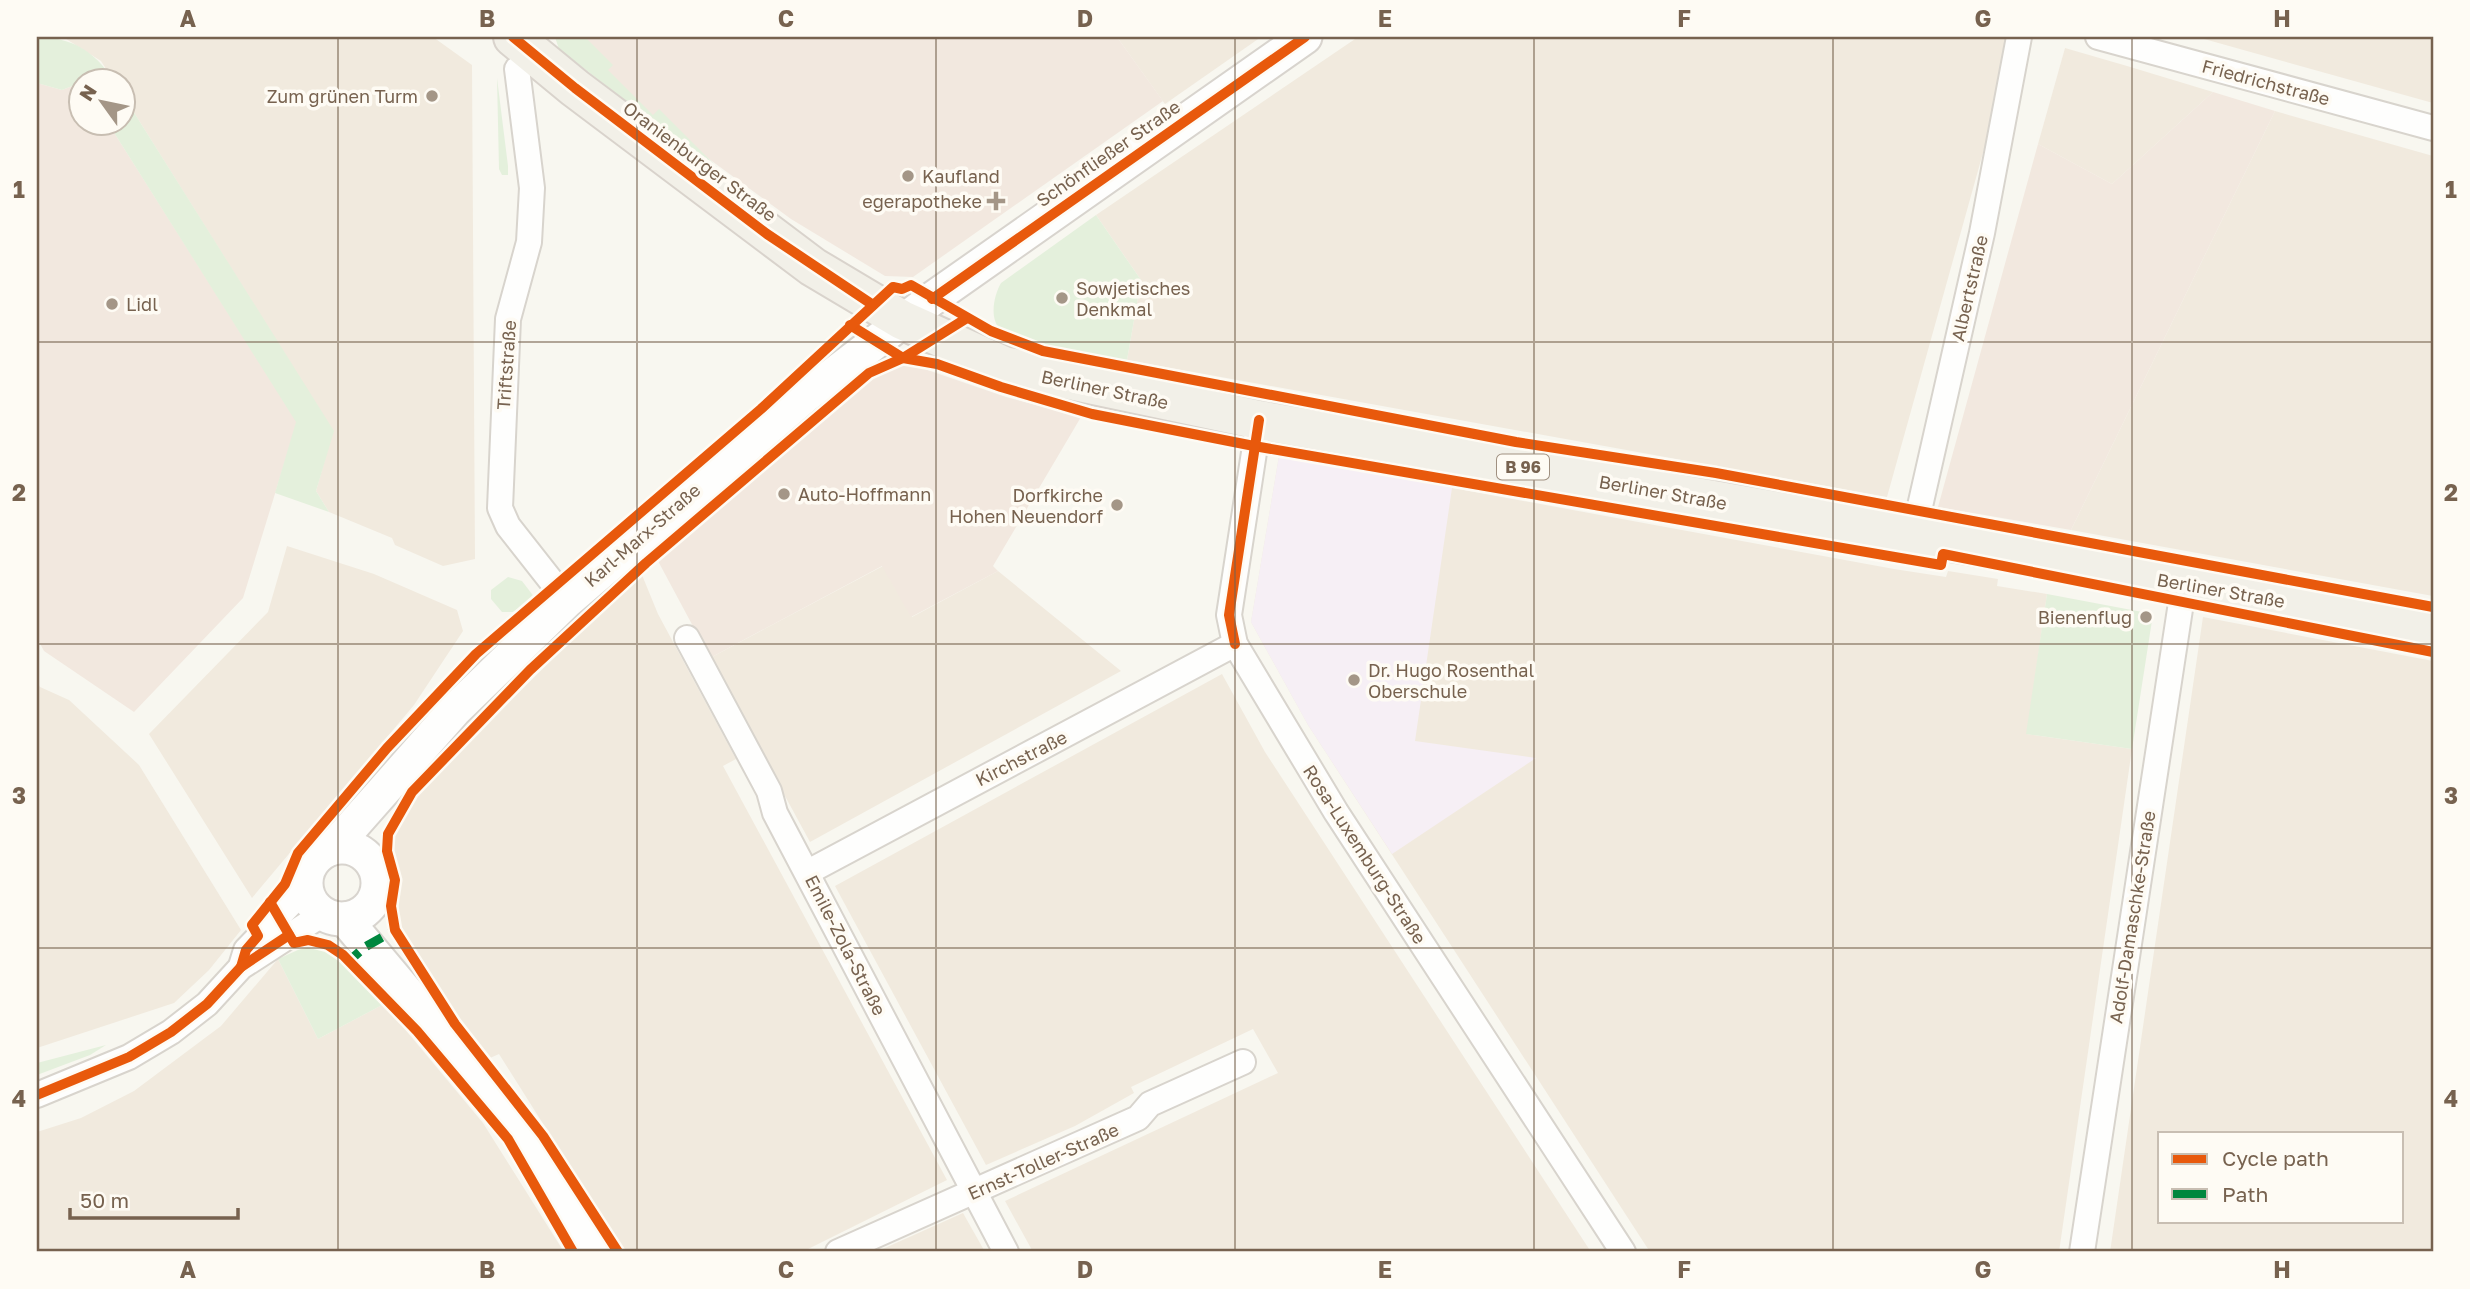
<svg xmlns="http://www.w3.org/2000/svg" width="2470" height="1289" font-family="'Golos Text',sans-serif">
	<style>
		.residential { fill: #f1eade; fill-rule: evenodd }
		.commercial { fill: #f2e8df }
		.education { fill: #f6eff5 }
		.green { fill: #e4f0dc }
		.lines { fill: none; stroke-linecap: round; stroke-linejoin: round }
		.street-casing { stroke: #d8d4cd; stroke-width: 28 }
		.secondary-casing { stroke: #d8d4ce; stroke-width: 37 }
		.primary-casing { stroke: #d9d3cc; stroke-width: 42 }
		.street { stroke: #fefefd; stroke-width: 24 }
		.secondary { stroke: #fefefd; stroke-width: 33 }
		.primary { stroke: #f2f0e8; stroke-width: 38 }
		.quiet { stroke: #00873e; stroke-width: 9; stroke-dasharray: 18 9; stroke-linecap: butt }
		.cycleway-casing { stroke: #fefbf4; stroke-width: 15 }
		.cycleway { stroke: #e8590c; stroke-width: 10 }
		.grid { fill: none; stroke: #77624f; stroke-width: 2; stroke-opacity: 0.55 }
		.poi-dot { fill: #a49687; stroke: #fefbf4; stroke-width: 2.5 }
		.labels { text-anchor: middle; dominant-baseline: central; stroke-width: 7; stroke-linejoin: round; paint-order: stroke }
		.shield { fill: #fefbf4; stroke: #a09080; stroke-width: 2 }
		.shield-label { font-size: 16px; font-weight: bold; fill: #77624f }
		.street-label { font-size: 18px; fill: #77624f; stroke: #fefbf4 }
		.poi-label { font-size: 18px; fill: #77624f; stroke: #fefbf4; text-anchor: start }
		.neatline { fill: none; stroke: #77624f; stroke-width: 2.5 }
		.grid-label { font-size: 23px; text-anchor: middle; font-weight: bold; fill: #77624f }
	</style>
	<rect width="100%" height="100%" fill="#f8f7f0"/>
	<g class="residential">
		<polygon points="63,37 433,37 472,65 475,559 443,566 395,545 392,538 329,512 316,491 333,431 123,95 122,80 113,80 101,61"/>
		<polygon points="1117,37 1261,37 1165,104"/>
		<polygon points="1358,37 2015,38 1887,497 1127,360 1141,280 1096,215"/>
		<polygon points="2197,37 2433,37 2433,103"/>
		<polygon points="2065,48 2127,66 2213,92 2112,184 2038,144"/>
		<polygon points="2275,111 2433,156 2433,596 2071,530"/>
		<polygon points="1279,456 1894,569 1946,577 1948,571 1998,579 1997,586 2047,594 2027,734 2132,749 2059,1252 1650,1252 1308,725 1251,622"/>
		<polygon points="287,546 374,574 457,610 463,631 414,705 252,898 149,734 268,612"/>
		<polygon points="883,566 912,617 998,571 1121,671 810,842 710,658"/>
		<polygon points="642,575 658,614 736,759 723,766 947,1180 802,1252 624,1252 499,1054 490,1058 453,1013 416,958 398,923 399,876 391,838 415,795 596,616"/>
		<path d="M2203,617L2433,661V1252H2110ZM2160,1133H2402V1221H2160Z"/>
		<polygon points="1222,674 1265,752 1591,1252 1033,1252 1005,1201 1278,1073 1253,1029 1131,1087 1134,1093 1075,1126 986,1165 835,886"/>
		<polygon points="37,682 40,687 69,700 139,765 241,930 209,970 174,1003 37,1048"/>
		<polygon points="278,959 318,1039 384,1004 483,1123 564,1252 37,1252 37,1132 81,1118 134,1091 221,1026"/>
		<polygon points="963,1213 985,1252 876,1252"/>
	</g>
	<g class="commercial">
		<polygon points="565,37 1117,37 1163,101 913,277 885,276 791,219 559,49"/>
		<polygon points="37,83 62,90 80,83 80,122 108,123 297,422 243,598 134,712 44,651 37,638"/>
		<polygon points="2213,92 2275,111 2071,530 1938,507 2038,144 2112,184"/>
		<polygon points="907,363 1006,397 1081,417 993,566 998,571 911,617 882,566 710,658 658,561 885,367"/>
	</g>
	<polygon class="education" points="1279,456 1452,488 1415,741 1536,758 1392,854 1308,725 1251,622"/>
	<g class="green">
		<path d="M37,37C71,37 95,51 113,80H80V83L62,90L37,83Z"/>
		<polygon points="555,37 585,37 613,65 608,70 653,115 659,109 719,169 715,170 559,49"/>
		<polygon points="497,78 508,166 508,175 502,175 499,169"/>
		<polygon points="123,95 334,431 316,491 329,512 275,493 296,422 108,123 122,122"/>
		<path d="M1096,215L1141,280L1127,360C1100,356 1018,346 1000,329C989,318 994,295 1001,283Z"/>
		<polygon points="508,577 522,581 535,598 513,612 502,612 491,599 491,590"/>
		<polygon points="2047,594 2153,614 2132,749 2026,734"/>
		<path d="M309,945C340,949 364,983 384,1004L318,1039L278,959Z"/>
		<polygon points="106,1045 90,1055 37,1075 37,1063"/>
	</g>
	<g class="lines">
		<defs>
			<g id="street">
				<polyline points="2098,37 2433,128"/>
				<polyline points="517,69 532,188 529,242 508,319 500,508 508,526 567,601"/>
				<polyline points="1259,420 1229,615 1235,644 1336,812 1623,1252"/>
				<polyline points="1913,537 1982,233 2019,37"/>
				<polyline points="687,638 769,791 775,813 1006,1252"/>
				<polyline points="808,872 1235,644"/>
				<polyline points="242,963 246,950 306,888"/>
				<polyline points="37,1095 129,1057 171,1032 207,1004 241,967 323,914"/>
				<polyline points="838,1252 1138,1118 1150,1104 1243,1062"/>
				<polyline points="2082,1252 2184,583"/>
			</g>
			<g id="secondary">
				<circle cx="342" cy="883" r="36"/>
				<polyline points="333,848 454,711 567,601 805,396 932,299 1305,37"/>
				<polyline points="345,919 498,1101 553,1178 600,1252"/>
			</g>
			<polyline id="primary" points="513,37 575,88 813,267 902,320 1004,366 1259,420 2184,583 2433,630"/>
		</defs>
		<use href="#street" class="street-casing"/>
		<use href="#secondary" class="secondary-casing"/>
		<use href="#primary" class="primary-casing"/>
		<use href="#street" class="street"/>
		<use href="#secondary" class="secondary"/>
		<use href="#primary" class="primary"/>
		<polyline class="quiet" points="346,958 349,961 365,947 395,930"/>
		<defs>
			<g id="cycleway">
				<polyline points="513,37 575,88 767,234 873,305"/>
				<polyline points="932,299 1305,37"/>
				<polyline points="850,325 903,358 937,364 1001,387 1092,414 1254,446 1941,565 1943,554 2433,652"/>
				<polyline points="1235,644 1229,615 1259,420"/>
				<polyline points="270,902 294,943 308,940 328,945 343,955 417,1031 508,1139 573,1252"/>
				<polyline points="241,967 246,950 258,936 252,925 285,884 298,853 387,748 476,654 761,409 893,287 902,289 911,285 991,331 1043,351 1516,442 1716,473 2433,607"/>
				<polyline points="37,1095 129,1057 171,1032 207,1004 241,967 289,935"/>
				<polyline points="618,1252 543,1136 455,1024 395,930 391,906 395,880 387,851 388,834 412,792 530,670 646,563 869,373 903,358 967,318"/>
			</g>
		</defs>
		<use href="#cycleway" class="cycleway-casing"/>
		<use href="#cycleway" class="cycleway"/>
	</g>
	<path class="grid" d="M338,37V1252M637,37V1252M936,37V1252M1235,37V1252M1534,37V1252M1833,37V1252M2132,37V1252M37,342H2433M37,644H2433M37,948H2433"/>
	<g class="poi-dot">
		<circle cx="432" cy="96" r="7"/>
		<circle cx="908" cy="176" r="7"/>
		<path d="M992.5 190.5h7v7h7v7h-7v7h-7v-7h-7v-7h7z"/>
		<circle cx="1062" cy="298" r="7"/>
		<circle cx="112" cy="304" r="7"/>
		<circle cx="784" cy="494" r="7"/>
		<circle cx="1117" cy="505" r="7"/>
		<circle cx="2146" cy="617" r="7"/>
		<circle cx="1354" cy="680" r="7"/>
	</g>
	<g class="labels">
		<rect class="shield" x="1497" y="454.5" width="52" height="25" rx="5"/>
		<g class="shield-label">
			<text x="1523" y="467">B 96</text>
		</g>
		<g class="street-label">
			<text transform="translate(2266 82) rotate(15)">Friedrichstraße</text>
			<text transform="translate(1108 153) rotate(-35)">Schönfließer Straße</text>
			<text transform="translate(700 161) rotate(37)">Oranienburger Straße</text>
			<text transform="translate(1969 288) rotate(-77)">Albertstraße</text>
			<text transform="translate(506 365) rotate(-86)">Triftstraße</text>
			<text transform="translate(1105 389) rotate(12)">Berliner Straße</text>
			<text transform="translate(1663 492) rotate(10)">Berliner Straße</text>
			<text transform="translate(642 535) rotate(-41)">Karl-Marx-Straße</text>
			<text transform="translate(2221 590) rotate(10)">Berliner Straße</text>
			<text transform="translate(1021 758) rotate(-27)">Kirchstraße</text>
			<text transform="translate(1365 854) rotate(57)">Rosa-Luxemburg-Straße</text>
			<text transform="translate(2132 917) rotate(-81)">Adolf-Damaschke-Straße</text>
			<text transform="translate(846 945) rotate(63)">Emile-Zola-Straße</text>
			<text transform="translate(1043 1161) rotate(-24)">Ernst-Toller-Straße</text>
		</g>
		<g class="poi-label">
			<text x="418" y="96" text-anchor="end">Zum grünen Turm</text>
			<text x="922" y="176">Kaufland</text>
			<text x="982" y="201" text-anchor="end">egerapotheke</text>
			<text x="1076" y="288">Sowjetisches<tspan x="1076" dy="21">Denkmal</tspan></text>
			<text x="126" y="304">Lidl</text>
			<text x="798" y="494">Auto-Hoffmann</text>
			<text x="1103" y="495" text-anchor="end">Dorfkirche<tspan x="1103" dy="21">Hohen Neuendorf</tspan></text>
			<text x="2132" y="617" text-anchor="end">Bienenflug</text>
			<text x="1368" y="670">Dr. Hugo Rosenthal<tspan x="1368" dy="21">Oberschule</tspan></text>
		</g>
	</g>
	<rect width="2470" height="1289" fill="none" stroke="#fefbf4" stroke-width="77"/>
	<rect x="2158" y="1132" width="245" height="91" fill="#fefbf4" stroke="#c8beb2" stroke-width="2"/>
	<rect x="2172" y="1154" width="35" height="10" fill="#e8590c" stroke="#c8beb2" stroke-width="2"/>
	<text x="2222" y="1166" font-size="21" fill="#77624f">Cycle path</text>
	<rect x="2172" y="1189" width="35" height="10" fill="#00873e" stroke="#c8beb2" stroke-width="2"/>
	<text x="2222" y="1202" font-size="21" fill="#77624f">Path</text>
	<g transform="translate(102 102) rotate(303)"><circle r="33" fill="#fefbf4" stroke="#c8beb2" stroke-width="2"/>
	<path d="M0-5L12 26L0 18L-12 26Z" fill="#a49687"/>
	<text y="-10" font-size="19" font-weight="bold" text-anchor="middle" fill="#77624f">N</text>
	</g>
	<path d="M70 1208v10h168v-10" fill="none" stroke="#77624f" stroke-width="3.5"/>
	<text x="80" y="1208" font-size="21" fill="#77624f" stroke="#fefbf4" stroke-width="5" paint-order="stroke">50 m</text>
	<rect x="38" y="38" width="2394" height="1212" class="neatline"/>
	<g class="grid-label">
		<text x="188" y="27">A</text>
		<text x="487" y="27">B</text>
		<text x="786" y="27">C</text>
		<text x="1085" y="27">D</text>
		<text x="1385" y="27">E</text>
		<text x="1684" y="27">F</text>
		<text x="1983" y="27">G</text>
		<text x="2282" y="27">H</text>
		<text x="19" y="198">1</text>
		<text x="2451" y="198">1</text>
		<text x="19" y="501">2</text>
		<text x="2451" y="501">2</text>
		<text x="19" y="804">3</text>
		<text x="2451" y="804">3</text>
		<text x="19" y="1107">4</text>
		<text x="2451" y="1107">4</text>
		<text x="188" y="1278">A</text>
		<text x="487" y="1278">B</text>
		<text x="786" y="1278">C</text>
		<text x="1085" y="1278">D</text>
		<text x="1385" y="1278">E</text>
		<text x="1684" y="1278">F</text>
		<text x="1983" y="1278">G</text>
		<text x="2282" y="1278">H</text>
	</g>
</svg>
